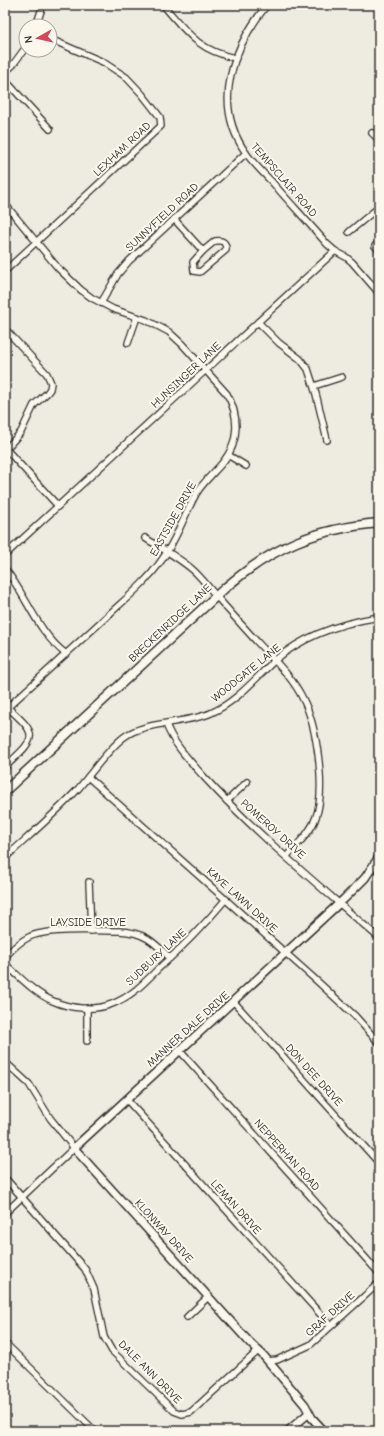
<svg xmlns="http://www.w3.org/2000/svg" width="384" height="1436" font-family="'Comic Neue',sans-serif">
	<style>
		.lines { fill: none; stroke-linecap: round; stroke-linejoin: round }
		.minor-casing { stroke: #2b2b2b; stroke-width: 8 }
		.tertiary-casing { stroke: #2b2b2b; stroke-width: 10 }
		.primary-casing { stroke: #2b2b2b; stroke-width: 11 }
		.minor { stroke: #fbf7ec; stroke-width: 5.5 }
		.tertiary { stroke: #fbf7ec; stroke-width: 7 }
		.primary { stroke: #fbf7ec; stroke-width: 8 }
		.labels { text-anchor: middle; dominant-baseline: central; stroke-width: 4; stroke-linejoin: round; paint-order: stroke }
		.street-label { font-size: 11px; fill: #2b2b2b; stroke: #fbf7ec }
	</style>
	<rect width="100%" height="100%" fill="#eeebe0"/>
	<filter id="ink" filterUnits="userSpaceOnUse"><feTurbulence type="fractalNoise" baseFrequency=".025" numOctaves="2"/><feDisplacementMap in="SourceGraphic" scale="8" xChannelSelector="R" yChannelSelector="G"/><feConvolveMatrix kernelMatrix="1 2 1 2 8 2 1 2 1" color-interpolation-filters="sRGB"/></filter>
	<g filter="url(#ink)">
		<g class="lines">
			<defs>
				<g id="minor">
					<path d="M163,5C187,32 197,50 235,58"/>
					<path d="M267,5C233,47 211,103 246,153C253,163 263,173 272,182C290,203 309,223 327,244L335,251L346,257L352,262L379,293"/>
					<polyline points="36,26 43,5"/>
					<polyline points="5,72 12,66 26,47"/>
					<polyline points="5,80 50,129"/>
					<polyline points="372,133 379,140"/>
					<path d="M5,204L58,268L81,290L92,298L113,309L146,320L169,332L182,344L227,394C239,415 240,442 223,462C214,473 203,482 196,494C184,516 176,541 161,561C146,583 123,601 104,619C72,648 40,678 8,707"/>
					<polyline points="174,219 203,251"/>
					<polyline points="349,232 379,207"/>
					<path d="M215,241C223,240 226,242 226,250L200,272L194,271L193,262L203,251Z"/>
					<polyline points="375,246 379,250"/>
					<polyline points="5,271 161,126 160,117 142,94 126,77 103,62 50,39"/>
					<polyline points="101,303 118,274 129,261 246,153"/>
					<polyline points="258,322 279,343 300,359 308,369 316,394 327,440"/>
					<polyline points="5,329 47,374 51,383 50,389 47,393 34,405 21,432 6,449"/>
					<polyline points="128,343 137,317"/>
					<polyline points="314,386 342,377"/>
					<polyline points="5,448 58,506"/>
					<polyline points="228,455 246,466"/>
					<path d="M145,538C161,548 178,557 193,570C202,578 209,588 217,597C231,613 245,629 260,645C275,661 293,678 303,699C317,726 326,789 316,817C311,833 297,844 287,856"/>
					<polyline points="5,555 335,251"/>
					<path d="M5,569C27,596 37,632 66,654"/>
					<path d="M166,724C173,744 191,762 205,778C258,836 320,886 379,938"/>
					<path d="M5,767C37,737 40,736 6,706"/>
					<polyline points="88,777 317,981 355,1016 379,1043"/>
					<polyline points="227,801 247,782"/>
					<path d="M5,858C29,836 55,814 78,789C91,774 108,749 124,737C145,721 186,724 211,713C236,702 255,679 274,661C304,635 341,623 379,617"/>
					<polyline points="89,882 91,931"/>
					<path d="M5,957C12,949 19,942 29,937C47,928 97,931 119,931C144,932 153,941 170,958"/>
					<path d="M5,964C20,977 34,993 53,1001C71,1009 94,1011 112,1004C131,997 144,983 158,969C182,948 205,924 226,899"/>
					<polyline points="234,1002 379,1163"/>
					<polyline points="87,1008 87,1041"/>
					<polyline points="180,1051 379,1273"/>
					<polyline points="5,1062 29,1084 50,1118 74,1148 5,1213"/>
					<polyline points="127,1100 331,1326"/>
					<polyline points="5,1178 85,1269 94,1289 104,1337 112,1351 174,1411 182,1414 191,1412 258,1351"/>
					<polyline points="187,1317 208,1297"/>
					<polyline points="5,1343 95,1431"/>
					<polyline points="268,1361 277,1360 310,1345 379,1283"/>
				</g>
				<g id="tertiary">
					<polyline points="288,1431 309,1413"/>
					<polyline points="324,1431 312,1418 305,1405 263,1355 251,1344 74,1148 344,899 365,878 379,857"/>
				</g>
				<path id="primary" d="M5,791L225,588C274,546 315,529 379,523"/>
			</defs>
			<use href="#minor" class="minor-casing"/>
			<use href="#tertiary" class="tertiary-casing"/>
			<use href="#primary" class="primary-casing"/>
			<use href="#minor" class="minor"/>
			<use href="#tertiary" class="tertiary"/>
			<use href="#primary" class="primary"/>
		</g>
	</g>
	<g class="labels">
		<g class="street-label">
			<text transform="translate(122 149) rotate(-43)">LEXHAM ROAD</text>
			<text transform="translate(284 180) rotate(49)">TEMPSCLAIR ROAD</text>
			<text transform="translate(162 217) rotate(-43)">SUNNYFIELD ROAD</text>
			<text transform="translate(186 375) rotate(-43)">HUNSINGER LANE</text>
			<text transform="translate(173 519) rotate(-61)">EASTSIDE DRIVE</text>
			<text transform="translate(170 623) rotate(-43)">BRECKENRIDGE LANE</text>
			<text transform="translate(246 673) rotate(-39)">WOODGATE LANE</text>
			<text transform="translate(273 829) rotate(42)">POMEROY DRIVE</text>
			<text transform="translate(242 900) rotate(42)">KAYE LAWN DRIVE</text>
			<text x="88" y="922">LAYSIDE DRIVE</text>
			<text transform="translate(156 957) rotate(-43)">SUDBURY LANE</text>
			<text transform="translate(188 1029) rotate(-42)">MANNER DALE DRIVE</text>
			<text transform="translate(314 1075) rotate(48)">DON DEE DRIVE</text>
			<text transform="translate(287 1155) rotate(48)">NEPPERHAN ROAD</text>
			<text transform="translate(236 1207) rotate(48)">LEMAN DRIVE</text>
			<text transform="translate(164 1231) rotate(48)">KLONWAY DRIVE</text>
			<text transform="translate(330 1314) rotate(-42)">GRAF DRIVE</text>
			<text transform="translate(150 1372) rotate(45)">DALE ANN DRIVE</text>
		</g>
	</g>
	<rect width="384" height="1436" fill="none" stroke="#fbf7ec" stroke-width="20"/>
	<rect x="10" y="10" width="364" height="1416" fill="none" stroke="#2b2b2b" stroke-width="1.5" filter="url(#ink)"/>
	<g transform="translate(38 38) rotate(262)"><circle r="19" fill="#fbf7ec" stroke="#a8a59f"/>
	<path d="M0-3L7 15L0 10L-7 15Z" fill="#d1495b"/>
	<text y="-6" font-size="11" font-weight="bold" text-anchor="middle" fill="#2b2b2b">N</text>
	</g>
</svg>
